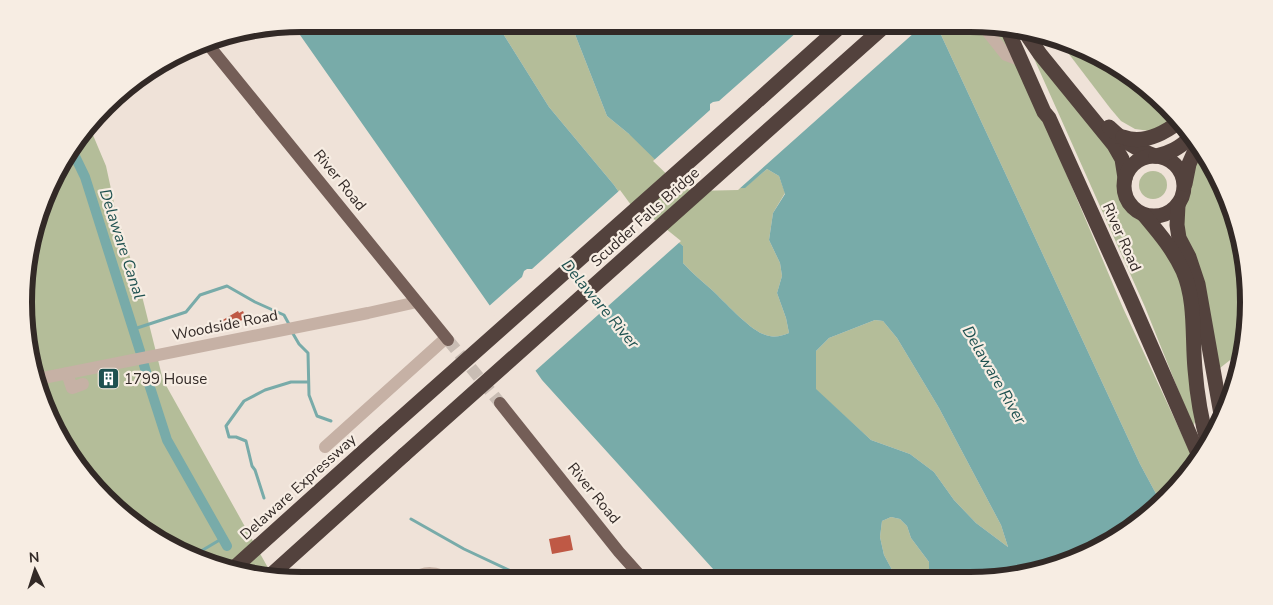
<svg xmlns="http://www.w3.org/2000/svg" width="1273" height="605" font-family="'Nunito Sans',sans-serif">
	<style>
		.green { fill: #b4bd99 }
		.water { fill: #78aba9; fill-rule: evenodd }
		.pier { fill: #efe2d8 }
		.lines { fill: none; stroke-linecap: round; stroke-linejoin: round }
		.stream { stroke: #78aba9; stroke-width: 3 }
		.canal { stroke: #78aba9; stroke-width: 10 }
		.building { fill: #bf5945 }
		.major-tunnel { stroke: #c9bdb4; stroke-width: 12; stroke-dasharray: 12 6; stroke-linecap: butt }
		.minor { stroke: #c6b1a5; stroke-width: 12 }
		.major { stroke: #745e57; stroke-width: 12 }
		.highway { stroke: #53423d; stroke-width: 15 }
		.highway-bridge { stroke: #53423d; stroke-width: 15 }
		.labels { text-anchor: middle; dominant-baseline: central; stroke-width: 4.5; stroke-linejoin: round; paint-order: stroke }
		.street-label { font-size: 15px; fill: #322926; stroke: #f7ede3 }
		.poi-label { font-size: 15px; fill: #322926; stroke: #f7ede3; text-anchor: start }
		.water-label { font-size: 16px; font-style: italic; fill: #1e5150; stroke: #f7ede3 }
		.rim { fill: none; stroke: #322926; stroke-width: 6 }
	</style>
	<rect width="100%" height="100%" fill="#efe2d8"/>
	<g class="green">
		<path d="M497,24H571L607,116L629,134L744,188L767,169L779,176L785,193L773,213L769,240L780,263L782,276L777,293L786,318L789,333C779,337 774,338 763,334C748,328 724,301 712,290C702,281 692,273 683,263V246L629,207L614,185L549,107Z"/>
		<polygon points="936,24 971,24 1000,30 1036,102 1123,308 1196,465 1191,472 1161,503 1140,464"/>
		<polygon points="1059,41 1077,45 1168,106 1176,118 1150,131 1135,129 1121,121 1110,108"/>
		<polygon points="1032,54 1116,158 1119,177 1118,185 1120,195 1124,205 1132,214 1142,221 1163,244 1184,289 1195,422 1193,427 1145,307"/>
		<polygon points="90,128 106,166 116,212 142,296 163,380 272,575 217,564 212,559 207,562 196,560 118,512 53,426 26,339 29,248 71,148"/>
		<polygon points="1199,153 1228,196 1247,292 1242,339 1239,353 1220,368 1183,234 1182,220 1196,161"/>
		<circle cx="1153" cy="185" r="14"/>
		<polygon points="875,320 883,321 897,338 939,408 1001,525 1008,547 976,523 954,500 934,472 910,454 871,440 815,389 816,351 829,338"/>
		<polygon points="891,517 900,519 907,526 911,538 929,562 929,579 897,579 884,555 880,537 882,521"/>
	</g>
	<path class="water" d="M303,24H497L549,107L614,185L629,207L649,218L683,246V263C692,273 702,281 712,290C724,301 748,328 763,334C774,338 779,337 789,333L786,318L777,293L782,276L780,263L769,240L773,213L785,194L779,176L767,169L745,188L694,189L680,184L629,134L607,116L571,24H936L1140,464L1161,503L1140,524L1077,560L1007,579H929V562L911,538L907,526L900,519L891,517L882,521L880,537L884,555L897,579L723,580L542,380L293,25ZM875,320L883,321L897,338L939,408L1001,525L1008,547L976,523L954,500L934,472L910,454L871,440L816,389V351L829,338Z"/>
	<g class="pier">
		<polygon points="806,24 924,24 738,190 693,191 679,186 653,161 710,110 710,104 713,102 719,101"/>
		<polygon points="620,190 631,205 650,216 681,241 534,372 488,307 522,277 524,271 527,269 532,269"/>
	</g>
	<g class="lines">
		<g class="stream">
			<polyline points="134,329 186,312 200,295 227,286 255,302 284,315 290,326"/>
			<polyline points="292,332 299,344 308,353 309,395 317,416 331,421"/>
			<polyline points="264,498 255,470 252,466 246,441 236,437 229,437 226,426 244,401 265,390 291,382 308,382"/>
			<polyline points="411,519 464,549 530,580"/>
			<polyline points="191,557 223,538"/>
		</g>
		<g class="canal">
			<polyline points="71,148 85,177 140,351"/>
			<polyline points="144,365 147,375"/>
			<polyline points="148,381 167,440 227,546"/>
		</g>
	</g>
	<g class="building">
		<polygon points="238,311 239,313 243,311 246,318 225,329 221,321"/>
		<polygon points="110,373 116,386 108,389 103,376"/>
		<polygon points="570,535 573,550 552,554 549,539"/>
	</g>
	<g class="lines">
		<polyline class="major-tunnel" points="448,340 500,403"/>
		<g class="minor">
			<polyline points="983,26 1006,55 1022,61"/>
			<polyline points="67,373 72,388 83,384"/>
			<polyline points="38,379 368,313 417,302"/>
			<polyline points="325,447 446,338"/>
			<path d="M409,581C425,570 436,571 453,581"/>
		</g>
		<g class="major">
			<polyline points="206,42 448,340"/>
			<polyline points="500,403 619,552 644,580"/>
		</g>
		<g class="highway">
			<polyline points="1008,31 1044,112 1049,118 1131,300 1200,458"/>
			<polyline points="1027,35 1040,54 1114,145 1122,159 1125,178"/>
			<polyline points="754,104 843,24"/>
			<path d="M1109,127C1125,142 1134,148 1155,156"/>
			<path d="M1123,137C1143,145 1163,134 1179,122"/>
			<circle cx="1154" cy="186" r="30"/>
			<path d="M1156,156C1170,153 1179,148 1190,138"/>
			<polyline points="1185,184 1189,164 1196,148"/>
			<polyline points="1178,205 1177,225 1179,238 1189,257 1198,284 1222,420"/>
			<path d="M1144,215C1159,233 1173,249 1183,271C1196,301 1192,337 1195,369C1197,395 1201,419 1208,444"/>
			<polyline points="234,568 384,433"/>
			<polyline points="271,575 404,455"/>
		</g>
		<g class="highway-bridge">
			<polyline points="384,433 754,104"/>
			<polyline points="404,455 887,24"/>
		</g>
	</g>
	<defs>
		<symbol id="building-square" viewBox="-11 -11 22 22"><rect x="-9" y="-9" width="18" height="18" rx="4" fill="#1e5150" stroke="#f7ede3"/><path d="M-4-6H4V6H1V3H-1V6H-4ZM-2.5-4.3h1.7v1.8h-1.7ZM.8-4.3h1.7v1.8H.8ZM-2.5-1h1.7V.8h-1.7ZM.8-1h1.7V.8H.8Z" fill="#fff"/></symbol>
	</defs>
	<g fill-rule="evenodd">
		<use href="#building-square" x="96" y="366" width="25" height="25"/>
	</g>
	<g class="labels">
		<g class="street-label">
			<text transform="translate(340 180) rotate(51)">River Road</text>
			<text transform="translate(645 217) rotate(-42)">Scudder Falls Bridge</text>
			<text transform="translate(1122 237) rotate(66)">River Road</text>
			<text transform="translate(225 325) rotate(-11)">Woodside Road</text>
			<text transform="translate(298 487) rotate(-42)">Delaware Expressway</text>
			<text transform="translate(594 493) rotate(51)">River Road</text>
		</g>
		<g class="poi-label">
			<text x="124" y="379">1799 House</text>
		</g>
		<g class="water-label">
			<text transform="translate(122 244) rotate(72)">Delaware Canal</text>
			<text transform="translate(600 304) rotate(50)">Delaware River</text>
			<text transform="translate(994 375) rotate(60)">Delaware River</text>
		</g>
	</g>
	<path d="M0 0H1273V605H0ZM302 32H970A270 270 0 0 1 1240 302V302A270 270 0 0 1 970 572H302A270 270 0 0 1 32 302V302A270 270 0 0 1 302 32Z" fill="#f7ede3" fill-rule="evenodd"/>
	<path class="rim" d="M302 32H970A270 270 0 0 1 1240 302V302A270 270 0 0 1 970 572H302A270 270 0 0 1 32 302V302A270 270 0 0 1 302 32Z"/>
	<g transform="translate(35 570) rotate(356)" stroke="#f7ede3" stroke-width="4" paint-order="stroke">
	<path d="M0-4L9 19L0 12L-9 19Z" fill="#322926"/>
	<text y="-8" font-size="14" font-weight="bold" text-anchor="middle" fill="#322926">N</text>
	</g>
</svg>
